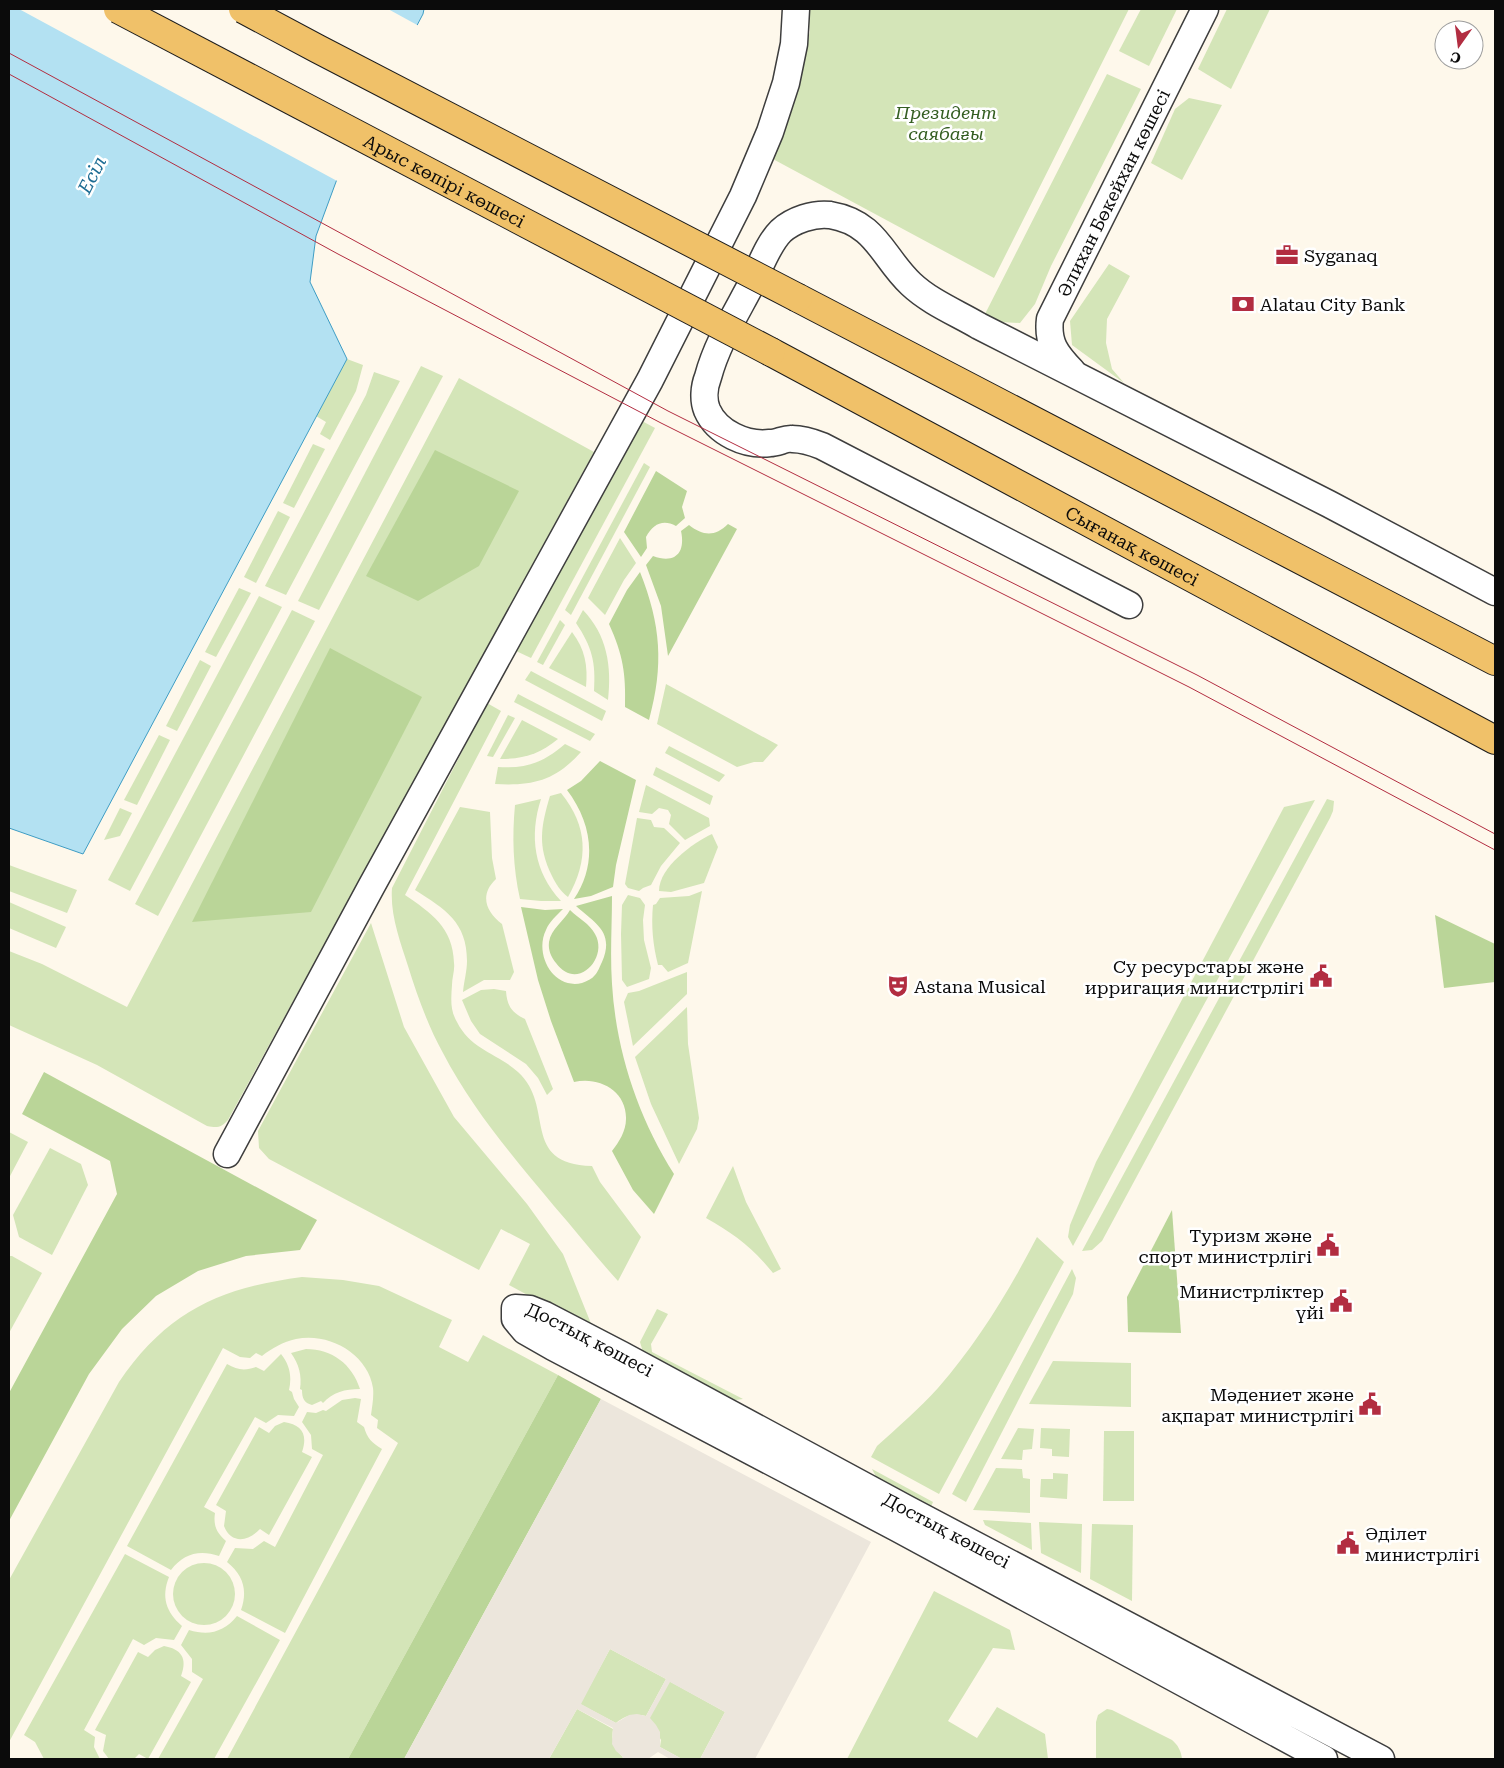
<svg xmlns="http://www.w3.org/2000/svg" width="1504" height="1768" font-family="'Roboto Serif',serif">
	<style>
		.green { fill: #d4e5b8 }
		.forest { fill: #bad598 }
		.plaza { fill: #ece6dc; fill-rule: evenodd }
		.water { fill: #b3e1f2; stroke: #3f9dc4 }
		.pier { fill: #fef8eb }
		.lines { fill: none; stroke-linecap: round; stroke-linejoin: round }
		.minor-casing { stroke: #3e3e3e; stroke-width: 29 }
		.major-casing { stroke: #1c1c1c; stroke-width: 30 }
		.minor { stroke: #fff; stroke-width: 26 }
		.major { stroke: #f0c169; stroke-width: 28 }
		.tram { stroke: #b22d41; stroke-width: 1 }
		.major-bridge-casing { stroke: #1c1c1c; stroke-width: 30; stroke-linecap: butt }
		.major-bridge { stroke: #f0c169; stroke-width: 28 }
		.labels { text-anchor: middle; dominant-baseline: central; stroke-width: 5; stroke-linejoin: round; paint-order: stroke }
		.park-label { font-size: 18px; font-style: italic; fill: #345e21; stroke: #fff }
		.street-label { font-size: 18px; fill: #0b0b0b; stroke: #fff }
		.poi-label { font-size: 18px; fill: #0b0b0b; stroke: #fff; text-anchor: start }
		.water-label { font-size: 19px; font-style: italic; fill: #1e6d94; stroke: #fff }
	</style>
	<rect width="100%" height="100%" fill="#fef8eb"/>
	<g class="green">
		<polygon points="808,9 1129,9 994,278 771,158 810,32"/>
		<polygon points="1141,9 1177,9 1149,66 1119,51"/>
		<polygon points="1227,9 1270,9 1231,89 1198,69"/>
		<polygon points="1107,74 1141,89 1051,266 1035,304 1020,323 1001,322 985,314"/>
		<polygon points="1189,98 1222,105 1182,180 1151,163 1175,109"/>
		<polygon points="1109,264 1130,276 1107,319 1106,343 1112,369 1124,383 1072,345 1070,321"/>
		<polygon points="347,359 363,365 356,391 330,440 320,434 326,422 316,416"/>
		<polygon points="421,366 443,376 319,610 298,601"/>
		<polygon points="374,372 400,381 286,595 265,586 366,395"/>
		<path d="M459,378L594,452L228,1120C221,1128 217,1128 207,1126L97,1065L9,1025V951L42,964L127,1007Z"/>
		<polygon points="642,421 655,428 531,658 516,651"/>
		<polygon points="313,444 325,449 294,508 283,503"/>
		<polygon points="644,463 650,467 571,615 565,610"/>
		<polygon points="278,511 290,517 256,583 244,577"/>
		<polygon points="620,538 636,563 624,580 605,615 588,598"/>
		<polygon points="239,588 251,593 216,657 205,652"/>
		<polygon points="259,596 282,607 130,891 108,880"/>
		<polygon points="292,610 315,621 158,916 135,904"/>
		<path d="M583,610C607,635 612,666 608,700L594,691C596,662 592,647 576,623Z"/>
		<polygon points="560,620 565,625 543,665 537,662"/>
		<path d="M572,632C585,649 588,666 586,687L549,668Z"/>
		<polygon points="200,660 211,666 177,731 166,726"/>
		<polygon points="531,671 606,711 602,721 525,680"/>
		<polygon points="666,684 778,745 763,762 754,762 737,767 657,724"/>
		<polygon points="518,694 595,734 590,741 514,702"/>
		<path d="M487,703L501,711L405,895C431,913 453,927 454,963C455,970 452,978 452,985C451,999 450,1010 457,1022C471,1050 497,1053 518,1072C556,1106 519,1164 592,1166L600,1182L641,1237L618,1281C596,1257 576,1231 554,1206C514,1158 472,1109 443,1053C428,1026 417,995 408,966C400,941 390,915 392,888Z"/>
		<polygon points="508,715 515,718 493,757 487,756"/>
		<path d="M522,720L558,739C540,754 524,759 500,759Z"/>
		<polygon points="159,735 170,740 137,805 124,800"/>
		<path d="M565,744L581,752C555,781 533,786 495,784L498,767C527,769 544,762 565,744Z"/>
		<polygon points="669,746 725,775 719,782 665,753"/>
		<polygon points="656,767 713,796 710,805 653,775"/>
		<polygon points="646,785 709,818 710,826 685,840 669,824 671,815 668,810 659,808 652,814 639,812"/>
		<path d="M561,793C588,826 589,860 568,897C560,891 556,884 552,876C537,846 541,826 550,796Z"/>
		<path d="M541,799C529,836 534,872 561,901H541L520,899C513,868 512,836 515,805Z"/>
		<polygon points="1327,799 1334,801 1333,811 1330,818 1102,1241 1092,1250 1082,1251"/>
		<polygon points="1315,800 1073,1246 1068,1237 1070,1225 1096,1162 1284,807"/>
		<path d="M460,807L490,812L492,858L496,879C479,895 486,912 502,924L514,972L510,980H484L463,992C464,981 467,971 467,961C467,922 445,909 415,890Z"/>
		<polygon points="120,808 132,813 120,836 104,840"/>
		<polygon points="637,818 651,820 654,827 664,828 680,843 661,866 651,885 643,888 639,891 628,888 625,884"/>
		<path d="M712,834L718,847L704,883L671,892L659,891C659,867 693,843 712,834Z"/>
		<polygon points="9,865 77,890 67,913 9,891"/>
		<path d="M702,891L688,963L668,972L662,965H658C653,945 651,926 653,905L656,904L660,898L689,896Z"/>
		<polygon points="628,895 640,898 645,905 643,920 644,940 651,968 649,979 627,987 622,980 621,934 622,905"/>
		<polygon points="9,902 66,927 56,948 9,928"/>
		<polygon points="371,923 404,1027 454,1117 527,1204 563,1254 594,1331 509,1285 530,1244 501,1229 479,1270 269,1159 259,1148 258,1131"/>
		<polygon points="687,972 687,994 633,1046 624,1002 628,993 639,991"/>
		<path d="M494,989L506,991C507,1006 512,1013 525,1019L553,1089L547,1095L538,1078L526,1064L480,1034L471,1021L462,1000L481,990Z"/>
		<polygon points="687,1007 688,1044 699,1118 697,1129 679,1164 651,1104 635,1057"/>
		<polygon points="9,1132 28,1142 9,1178"/>
		<polygon points="50,1148 81,1164 88,1185 52,1255 19,1237 13,1215"/>
		<path d="M733,1166L746,1202L781,1269L773,1273C752,1247 734,1234 706,1218Z"/>
		<path d="M1037,1237L1064,1262L939,1494L871,1457L877,1446C898,1427 919,1409 938,1388C978,1342 1009,1291 1037,1237Z"/>
		<polygon points="9,1256 12,1256 42,1273 9,1333"/>
		<polygon points="1072,1269 1076,1278 1073,1294 966,1502 952,1494"/>
		<path d="M302,1277L343,1280L379,1286L452,1320L439,1347L468,1362L483,1335L558,1375L348,1759H227L398,1443L377,1428L378,1420L371,1415C372,1407 374,1397 373,1388C368,1354 329,1332 296,1339C283,1342 272,1348 262,1356L256,1353L250,1358L240,1357L223,1348L9,1742V1580L119,1382C167,1312 219,1288 302,1277Z"/>
		<polygon points="657,1309 668,1314 651,1344 652,1352 743,1399 728,1401 645,1359 640,1342"/>
		<path d="M306,1349C332,1349 352,1364 360,1389C345,1389 333,1392 323,1403L321,1401L312,1405C304,1403 302,1398 302,1390L300,1389C302,1376 299,1364 291,1353Z"/>
		<path d="M281,1354C290,1365 292,1377 289,1390L292,1392L294,1399L299,1407L294,1416L278,1415L266,1423L255,1417L204,1507L215,1513C213,1526 217,1533 226,1541L219,1556C199,1549 183,1554 171,1570L127,1546L227,1364C237,1370 245,1371 256,1367L264,1371Z"/>
		<polygon points="1053,1361 1131,1363 1131,1407 1029,1404"/>
		<path d="M355,1398L361,1399L357,1422L364,1427C367,1438 372,1443 382,1449L285,1633L241,1610C248,1590 243,1575 227,1562L235,1548L253,1549L264,1541L275,1547L323,1455L312,1449L311,1435L302,1422L307,1412L316,1413L323,1410L326,1411L342,1400Z"/>
		<path d="M284,1422C302,1425 308,1434 302,1452L312,1457L269,1535L260,1529C248,1542 231,1544 224,1526L226,1511L216,1505L259,1427L269,1433L275,1426Z"/>
		<polygon points="1018,1428 1034,1429 1032,1449 1023,1450 1022,1460 1001,1459"/>
		<polygon points="1041,1428 1070,1429 1069,1457 1052,1456 1052,1449 1040,1448"/>
		<polygon points="1104,1431 1134,1431 1134,1501 1103,1501"/>
		<polygon points="996,1468 1022,1469 1023,1478 1030,1479 1030,1513 973,1510"/>
		<polygon points="872,1469 933,1502 929,1511 881,1486"/>
		<polygon points="1053,1473 1068,1474 1067,1499 1040,1497 1041,1479 1053,1479"/>
		<polygon points="983,1520 1031,1523 1032,1550 985,1525"/>
		<polygon points="1039,1522 1082,1524 1081,1573 1041,1553"/>
		<polygon points="1092,1524 1133,1525 1132,1601 1090,1579"/>
		<path d="M125,1554L169,1577C161,1597 166,1612 182,1626L174,1640L156,1638L144,1645L133,1639L84,1730L95,1737L94,1747L100,1759H44L35,1742L24,1735Z"/>
		<circle cx="204" cy="1594" r="31"/>
		<polygon points="934,1591 1010,1630 1015,1650 993,1648 948,1721 977,1738 997,1707 1045,1734 1048,1759 847,1759"/>
		<path d="M237,1616L280,1640L214,1759H158L203,1679L192,1672V1659L181,1645L189,1630C209,1636 224,1632 237,1616Z"/>
		<path d="M164,1646C181,1649 188,1658 181,1676L191,1682L148,1759L139,1754L134,1759H109L103,1751L106,1735L95,1730L138,1652L148,1657L155,1650Z"/>
		<path d="M610,1649L666,1679L646,1716C635,1713 625,1715 616,1723L580,1704Z"/>
		<polygon points="669,1681 725,1712 700,1759 682,1759 660,1747 661,1740 649,1718"/>
		<path d="M577,1709L613,1729C611,1740 614,1749 623,1757L622,1759H549Z"/>
		<path d="M1107,1709L1112,1710L1172,1740C1178,1745 1181,1751 1182,1759H1096V1722L1098,1715Z"/>
	</g>
	<g class="forest">
		<polygon points="435,450 519,491 479,566 418,601 366,576"/>
		<path d="M656,471L687,491L682,507L685,518L676,526C663,519 653,524 646,537L647,548L641,557L624,532Z"/>
		<path d="M728,524L737,529L668,656L661,606L646,565L653,556C674,564 686,554 681,531L689,525C703,536 715,537 728,524Z"/>
		<path d="M640,572C661,625 664,665 649,720L625,707C626,673 623,655 609,624L627,590Z"/>
		<polygon points="330,648 422,697 311,912 192,922"/>
		<path d="M600,761L636,780L616,865L613,887L591,896L574,899C598,863 592,823 567,790L581,781Z"/>
		<path d="M612,896C612,925 610,954 612,984C616,1051 638,1117 674,1174L654,1214L633,1190L612,1151C619,1142 626,1131 626,1119C627,1091 599,1076 574,1082L551,1021L538,980L521,907L545,910L563,909C557,915 549,922 546,930C534,954 553,990 582,983C587,981 592,979 595,975C598,972 600,966 602,962C615,932 595,923 576,906Z"/>
		<path d="M570,910C578,918 590,924 595,934C609,958 577,992 556,963C551,957 548,950 549,942C551,929 564,921 570,910Z"/>
		<polygon points="1435,915 1495,944 1495,982 1444,988"/>
		<polygon points="44,1072 317,1220 300,1250 246,1256 198,1271 156,1296 122,1329 89,1374 9,1521 9,1393 117,1194 110,1161 22,1114"/>
		<polygon points="1172,1210 1181,1333 1128,1332 1127,1297"/>
		<polygon points="558,1375 601,1399 404,1759 348,1759"/>
	</g>
	<path class="plaza" d="M601,1399L871,1542L755,1759H700L725,1712L670,1682L650,1718L656,1725L660,1732V1747L682,1759H670L658,1752L648,1759H622L623,1757L616,1751L612,1744L613,1728L577,1709L549,1759H404ZM610,1649L666,1679L646,1716L637,1714L629,1715L616,1723L581,1704Z"/>
	<polygon class="water" points="9,9 424,9 423,14 340,171 316,236 310,282 347,359 83,854 9,828"/>
	<polygon class="pier" points="19,9 388,9 419,26 342,172 339,182"/>
	<g class="lines">
		<defs>
			<g id="minor">
				<path id="s1" d="M1072,371C1056,354 1047,343 1050,319L1205,9"/>
				<path d="M1129,605L822,446C812,442 803,439 792,439C785,438 778,443 770,443C746,446 717,433 707,410C703,400 704,387 708,377C717,343 737,312 753,281C761,265 768,244 781,231C793,220 814,213 830,215C877,223 882,257 911,284C930,302 957,313 979,326L1329,504L1495,592"/>
				<polyline points="227,1154 371,887 650,380 743,196 770,132 786,83 794,44 796,9"/>
				<path id="s2" d="M1324,1759L897,1528L553,1347L525,1331L515,1319V1308L530,1309L545,1315L622,1355L907,1509L1381,1759"/>
			</g>
			<g id="major">
				<polyline points="798,298 1495,661"/>
				<path id="s3" d="M771,352L1495,740"/>
			</g>
		</defs>
		<use href="#minor" class="minor-casing"/>
		<use href="#major" class="major-casing"/>
		<use href="#minor" class="minor"/>
		<use href="#major" class="major"/>
		<g class="tram">
			<polyline points="9,53 668,411 1197,675 1495,834"/>
			<polyline points="9,74 338,254 661,423 1189,687 1495,850"/>
		</g>
		<defs>
			<g id="major-bridge">
				<path id="s4" d="M118,9L771,352"/>
				<polyline points="243,9 318,49 798,298"/>
			</g>
		</defs>
		<use href="#major-bridge" class="major-bridge-casing"/>
		<use href="#major-bridge" class="major-bridge"/>
	</g>
	<defs>
		<symbol id="office-bare" viewBox="-9 -9 18 18"><path d="M-6-3h4V-5.5h4V-3h4V5H-6ZM-1-4.5V-3h2v-1.5ZM-6 0V1H6V0Z" fill="#b22d41" stroke="#fff" stroke-width="2.5" paint-order="stroke"/></symbol>
		<symbol id="bank-bare" viewBox="-9 -9 18 18"><path d="M-6-4H6V4H-6ZM0-2.3a2.3 2.3 0 1 0 0 4.6a2.3 2.3 0 1 0 0-4.6Z" fill="#b22d41" stroke="#fff" stroke-width="2.5" paint-order="stroke"/></symbol>
		<symbol id="civic-bare" viewBox="-9 -9 18 18"><path d="M-.6-6.5H3V-4.5H.6V-3L4-1V1h2V6H-6V1h2V-1L-.6-3ZM-1.2 2.5V6h2.4V2.5Z" fill="#b22d41" stroke="#fff" stroke-width="2.5" paint-order="stroke"/></symbol>
		<symbol id="theatre-bare" viewBox="-9 -9 18 18"><path d="M-5-5.5Q0-4 5-5.5V0Q5 5 0 6Q-5 5-5 0ZM-3.3-2.5H-1v1.5H-3.3ZM1-2.5H3.3v1.5H1ZM-2.8 1Q0 5.5 2.8 1Z" fill="#b22d41" stroke="#fff" stroke-width="2.5" paint-order="stroke"/></symbol>
	</defs>
	<g fill-rule="evenodd">
		<use href="#office-bare" x="1271" y="239" width="32" height="32"/>
		<use href="#bank-bare" x="1227" y="288" width="32" height="32"/>
		<use href="#civic-bare" x="1305" y="960" width="32" height="32"/>
		<use href="#theatre-bare" x="882" y="970" width="32" height="32"/>
		<use href="#civic-bare" x="1312" y="1229" width="32" height="32"/>
		<use href="#civic-bare" x="1325" y="1285" width="32" height="32"/>
		<use href="#civic-bare" x="1354" y="1388" width="32" height="32"/>
		<use href="#civic-bare" x="1332" y="1527" width="32" height="32"/>
	</g>
	<g class="labels">
		<g class="park-label">
			<text x="946" y="112">Президент<tspan x="946" dy="21">саябағы</tspan></text>
		</g>
		<g class="street-label">
			<text stroke="none"><textPath href="#s4" startOffset="369">Арыс көпірі көшесі</textPath></text>
			<text stroke="none"><textPath href="#s1" startOffset="200">Әлихан Бөкейхан көшесі</textPath></text>
			<text stroke="none"><textPath href="#s3" startOffset="410">Сығанақ көшесі</textPath></text>
			<text stroke="none"><textPath href="#s2" startOffset="1015">Достық көшесі</textPath></text>
			<text stroke="none"><textPath href="#s2" startOffset="1420">Достық көшесі</textPath></text>
		</g>
		<g class="poi-label">
			<text x="1304" y="255">Syganaq</text>
			<text x="1260" y="304">Alatau City Bank</text>
			<text x="1304" y="966" text-anchor="end">Су ресурстары және<tspan x="1304" dy="21">ирригация министрлігі</tspan></text>
			<text x="914" y="986">Astana Musical</text>
			<text x="1312" y="1235" text-anchor="end">Туризм және<tspan x="1312" dy="21">спорт министрлігі</tspan></text>
			<text x="1324" y="1291" text-anchor="end">Министрліктер<tspan x="1324" dy="21">үйі</tspan></text>
			<text x="1354" y="1394" text-anchor="end">Мәдениет және<tspan x="1354" dy="21">ақпарат министрлігі</tspan></text>
			<text x="1365" y="1533">Әділет<tspan x="1365" dy="21">министрлігі</tspan></text>
		</g>
		<g class="water-label">
			<text transform="translate(92 175) rotate(-63)">Есіл</text>
		</g>
	</g>
	<rect width="1504" height="1768" fill="none" stroke="#0b0b0b" stroke-width="20"/>
	<g transform="translate(1459 45) rotate(194)"><circle r="24" fill="#ffffff" stroke="#9d9d9d"/>
	<path d="M0-4L9 19L0 12L-9 19Z" fill="#b22d41"/>
	<text y="-8" font-size="14" font-weight="bold" text-anchor="middle" fill="#0b0b0b">С</text>
	</g>
</svg>
